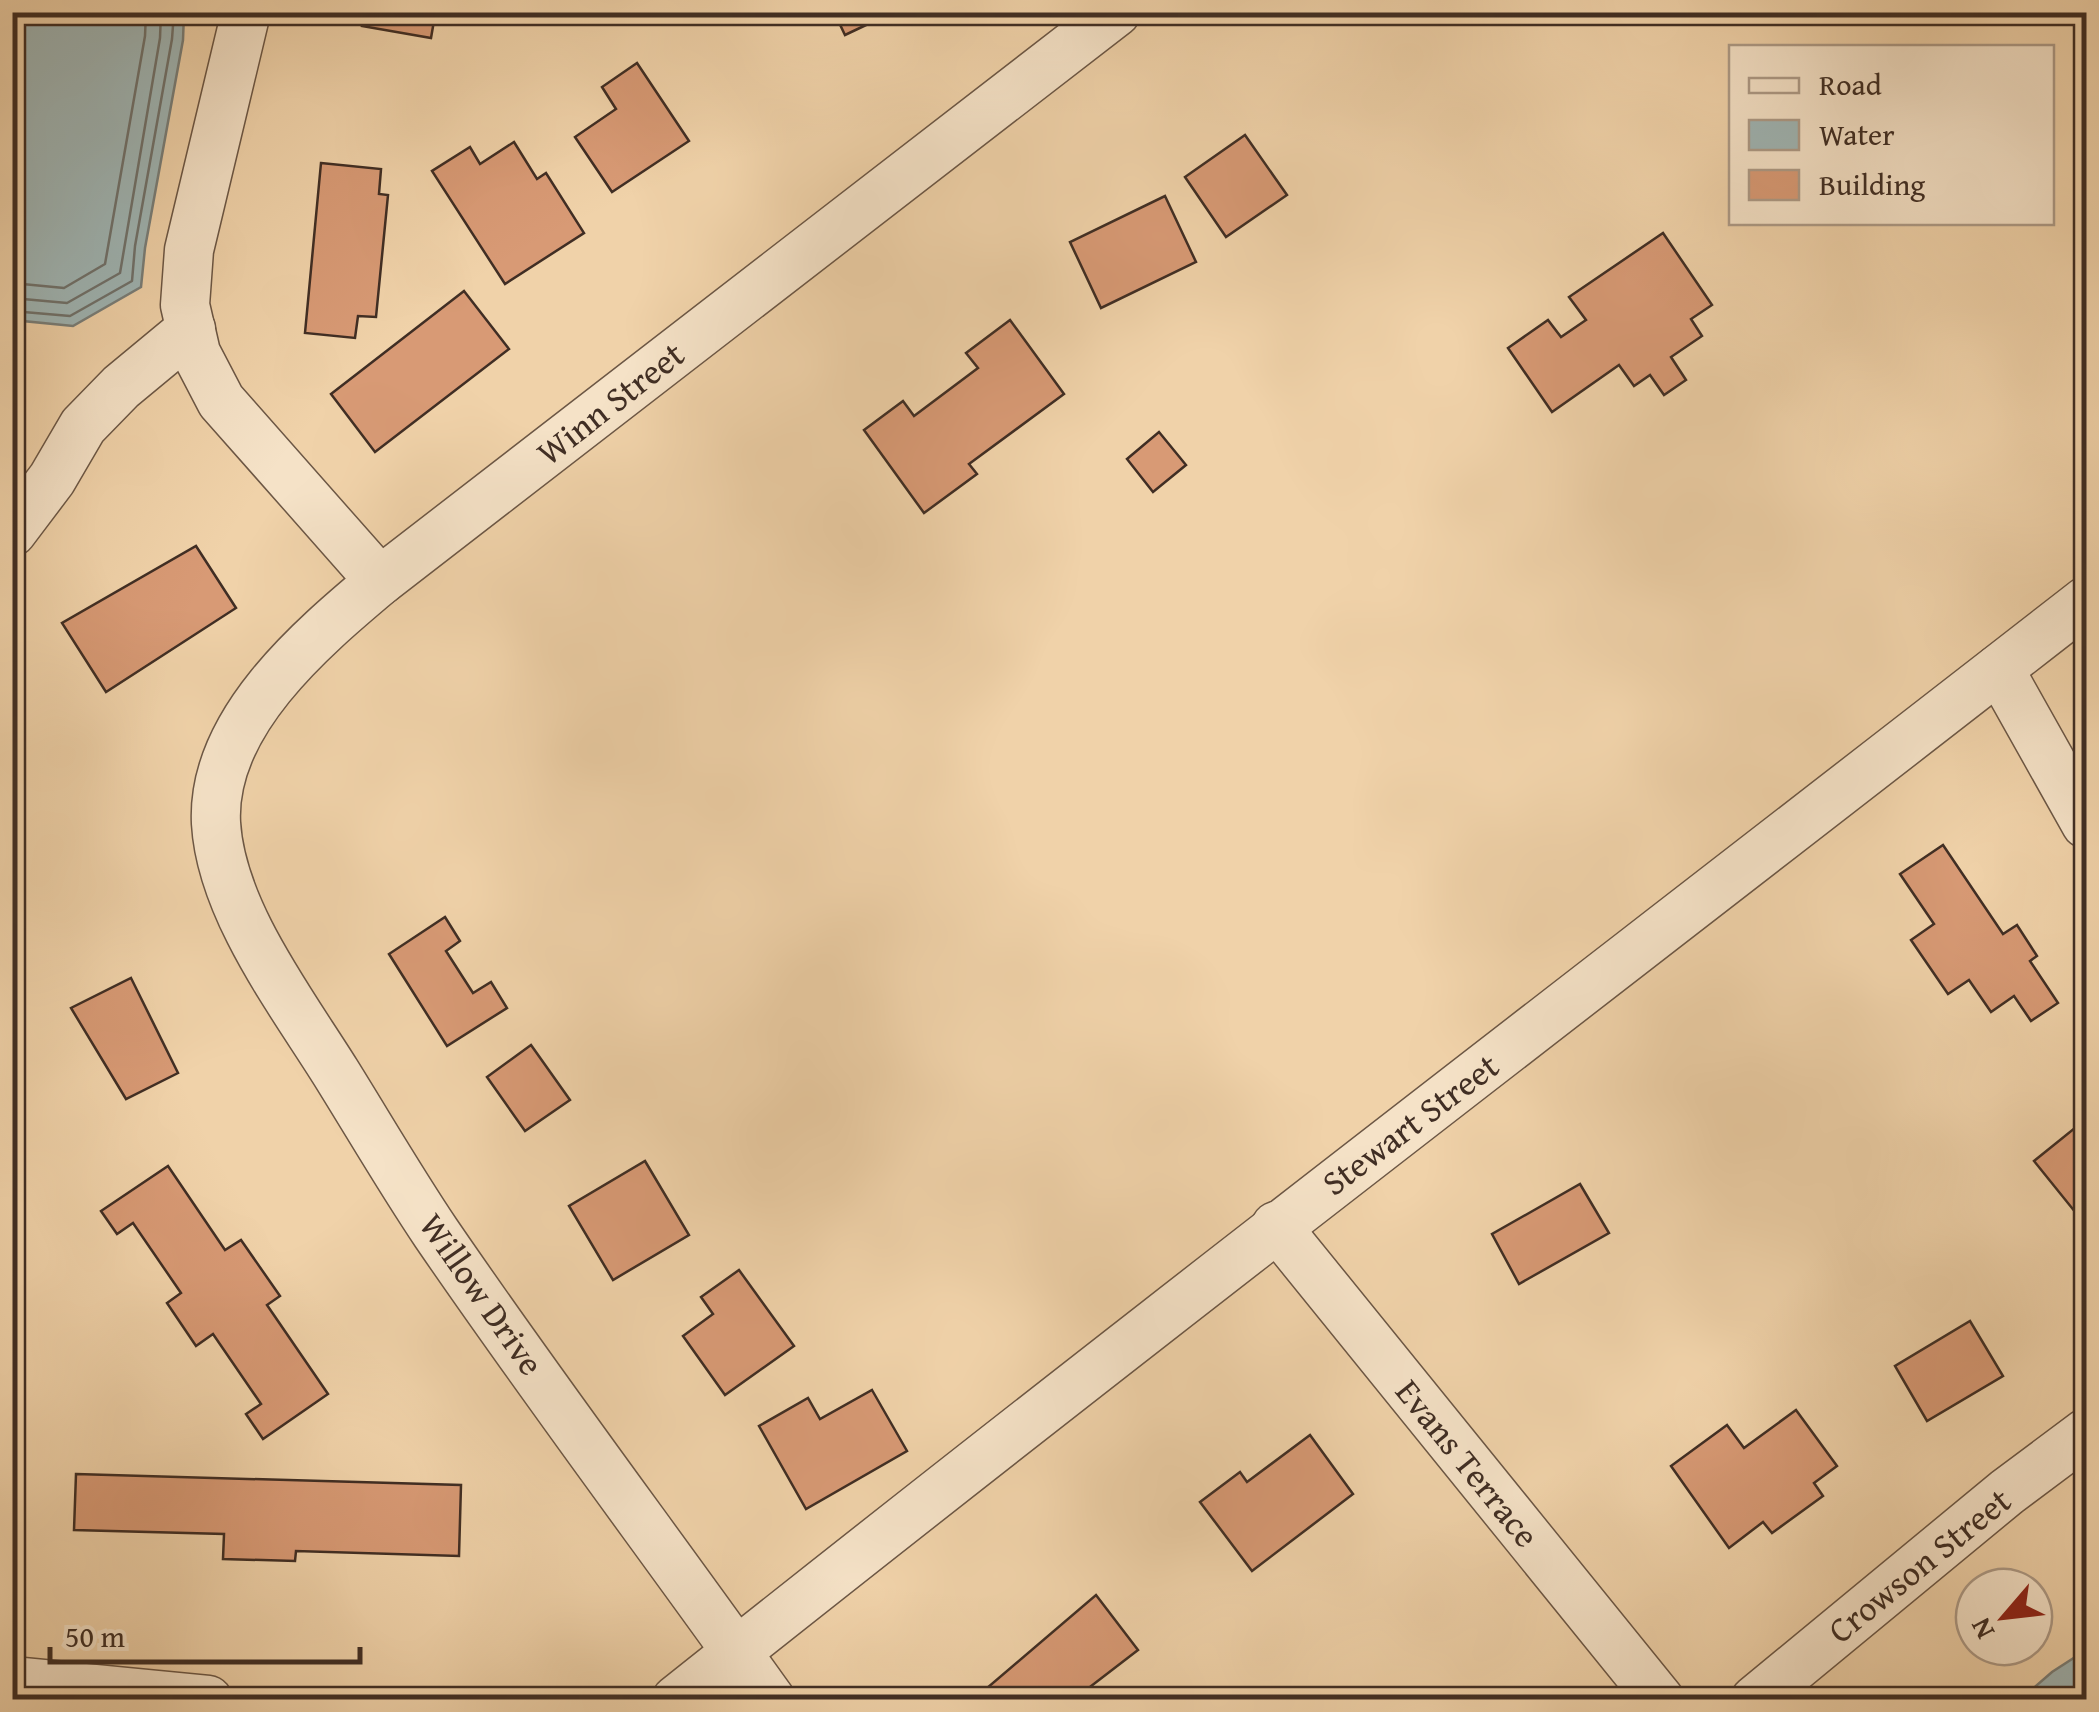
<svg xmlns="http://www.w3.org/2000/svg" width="2099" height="1712" font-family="'Gentium Book Plus',serif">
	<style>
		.water { fill: #9fb5b4; stroke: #797f7a; stroke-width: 2.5 }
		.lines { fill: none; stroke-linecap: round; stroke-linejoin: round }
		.shore { stroke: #70726c; stroke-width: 2.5 }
		.building { fill: #d89a75; stroke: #402e24; stroke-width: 2.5 }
		.street-casing { stroke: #6c5745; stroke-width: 51 }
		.street { stroke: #f5e2c7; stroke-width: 48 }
		.labels { text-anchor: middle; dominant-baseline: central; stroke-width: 8; stroke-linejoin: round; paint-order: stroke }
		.street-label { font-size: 35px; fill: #402e24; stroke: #f5e2c7 }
	</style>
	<rect width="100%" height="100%" fill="#f0d2a9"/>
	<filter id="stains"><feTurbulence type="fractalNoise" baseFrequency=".002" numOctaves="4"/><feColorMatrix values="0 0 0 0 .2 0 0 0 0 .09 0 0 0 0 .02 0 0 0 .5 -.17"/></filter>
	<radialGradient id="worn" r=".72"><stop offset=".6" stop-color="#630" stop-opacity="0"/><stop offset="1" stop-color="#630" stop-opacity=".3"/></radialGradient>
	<g class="water">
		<polygon points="13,12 184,13 183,40 145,248 141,287 73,326 13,320"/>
		<polygon points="2086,1650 2086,1699 2021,1699 2052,1672"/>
	</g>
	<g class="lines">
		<g class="shore">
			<polyline points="12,283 64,288 105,264 145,36 146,12"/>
			<polyline points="12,298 67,303 120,273 160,38 161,12"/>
			<polyline points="12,311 70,316 132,281 135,246 172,39 174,12"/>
		</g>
	</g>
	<g class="building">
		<polygon points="365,12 462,12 461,20 435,15 431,38 362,26"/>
		<polygon points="834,12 881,12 883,17 845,35"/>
		<polygon points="637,63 689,141 612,192 575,137 616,109 602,87"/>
		<polygon points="1245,135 1287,195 1226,237 1185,177"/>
		<polygon points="514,142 537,179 546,173 584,233 505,284 432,171 470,147 480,164"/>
		<polygon points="321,163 381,169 379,194 388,195 376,317 358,316 355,338 305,333"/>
		<polygon points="1165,196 1196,262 1101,308 1070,242"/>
		<polygon points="1663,233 1712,305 1691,319 1702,336 1671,357 1686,380 1664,395 1650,375 1634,386 1619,365 1552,412 1508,348 1548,320 1561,337 1586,320 1569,297"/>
		<polygon points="464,291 509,349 375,452 331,394"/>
		<polygon points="1010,320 1064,394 969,464 977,474 924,513 864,430 903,401 914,416 978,368 966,353"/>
		<polygon points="1159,432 1186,465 1153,492 1127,459"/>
		<polygon points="196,546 236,608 106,692 62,623"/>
		<polygon points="12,698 24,754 12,756"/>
		<polygon points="1943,845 2003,934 2017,925 2037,956 2030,961 2058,1003 2031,1021 2014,996 1991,1012 1969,980 1948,994 1911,940 1934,924 1900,874"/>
		<polygon points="445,917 460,941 446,951 473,993 491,982 507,1008 447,1046 389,954"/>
		<polygon points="131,978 178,1073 126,1099 71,1008"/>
		<polygon points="531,1045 570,1100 525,1131 487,1077"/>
		<polygon points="2086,1119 2086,1221 2084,1223 2034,1161"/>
		<polygon points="645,1161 689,1235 613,1280 569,1206"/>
		<polygon points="168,1166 225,1250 241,1240 280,1296 267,1305 328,1394 263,1439 246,1414 261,1404 213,1334 196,1346 167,1303 181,1293 133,1223 117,1234 101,1211"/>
		<polygon points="1580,1184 1609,1233 1519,1284 1492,1234"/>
		<polygon points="739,1270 794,1346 725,1395 683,1336 713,1314 701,1297"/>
		<polygon points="1970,1321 2003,1376 1927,1421 1895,1366"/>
		<polygon points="872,1390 907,1451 806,1509 759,1426 808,1398 820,1419"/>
		<polygon points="1796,1410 1837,1466 1814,1483 1823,1496 1772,1533 1763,1522 1729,1548 1671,1466 1727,1425 1744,1448"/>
		<polygon points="1310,1435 1353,1494 1252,1571 1200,1502 1240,1472 1247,1482"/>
		<polygon points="76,1474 461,1485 459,1556 296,1551 295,1561 223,1559 224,1534 74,1530"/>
		<polygon points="1096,1595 1138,1650 1073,1700 973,1700"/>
	</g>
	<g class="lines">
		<defs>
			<g id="street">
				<polyline points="246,12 189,250 185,305 196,353 221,401 380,581"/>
				<polyline points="12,532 52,479 83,426 121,387 191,329"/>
				<polyline points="1999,669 2086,824"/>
				<polyline points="1276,1226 1660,1700"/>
				<polyline points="12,1681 208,1700"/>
				<path d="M676,1700C1143,1328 1616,967 2086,601"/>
				<path d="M771,1700C660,1544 544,1391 436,1233C401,1181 369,1126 336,1073C291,1001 221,910 216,823C211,723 311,639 380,581L1116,12"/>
				<polyline points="1755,1700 2007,1492 2086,1433"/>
			</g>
		</defs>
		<use href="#street" class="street-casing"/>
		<use href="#street" class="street"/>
	</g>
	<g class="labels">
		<g class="street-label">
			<text transform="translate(610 403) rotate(-38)">Winn Street</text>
			<text transform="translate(1410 1124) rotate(-37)">Stewart Street</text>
			<text transform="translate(482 1294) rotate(55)">Willow Drive</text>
			<text transform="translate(1468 1463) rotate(51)">Evans Terrace</text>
			<text transform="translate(1919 1565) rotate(-39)">Crowson Street</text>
		</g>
	</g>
	<rect width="2099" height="1712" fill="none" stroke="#f0d2a9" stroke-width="50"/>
	<rect x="15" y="15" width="2069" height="1682" fill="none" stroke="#402e24" stroke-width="5"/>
	<rect x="25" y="25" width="2049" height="1662" fill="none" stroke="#402e24" stroke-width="2.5"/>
	<rect x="1729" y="45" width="325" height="180" fill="#f5e2c7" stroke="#ad9a86" stroke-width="2.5"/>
	<rect x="1749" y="78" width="50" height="15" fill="#f5e2c7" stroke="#ad9a86" stroke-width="2.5"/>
	<text x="1819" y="95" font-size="30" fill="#402e24">Road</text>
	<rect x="1749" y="120" width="50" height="30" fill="#9fb5b4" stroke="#ad9a86" stroke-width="2.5"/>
	<text x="1819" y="145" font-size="30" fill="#402e24">Water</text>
	<rect x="1749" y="170" width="50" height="30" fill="#d89a75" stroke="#ad9a86" stroke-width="2.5"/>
	<text x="1819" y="195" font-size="30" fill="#402e24">Building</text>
	<g transform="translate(2004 1617) rotate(242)"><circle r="48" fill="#f5e2c7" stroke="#ad9a86" stroke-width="2.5"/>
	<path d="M0-8L18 38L0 25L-18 38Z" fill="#8f2418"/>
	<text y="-15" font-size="28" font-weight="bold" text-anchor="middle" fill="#402e24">N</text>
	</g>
	<path d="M50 1647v15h310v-15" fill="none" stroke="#402e24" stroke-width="5"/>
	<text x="65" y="1647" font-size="30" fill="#402e24" stroke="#f5e2c7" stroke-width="8" paint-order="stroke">50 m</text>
	<rect width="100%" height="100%" filter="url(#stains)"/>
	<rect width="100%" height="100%" fill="url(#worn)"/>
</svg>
